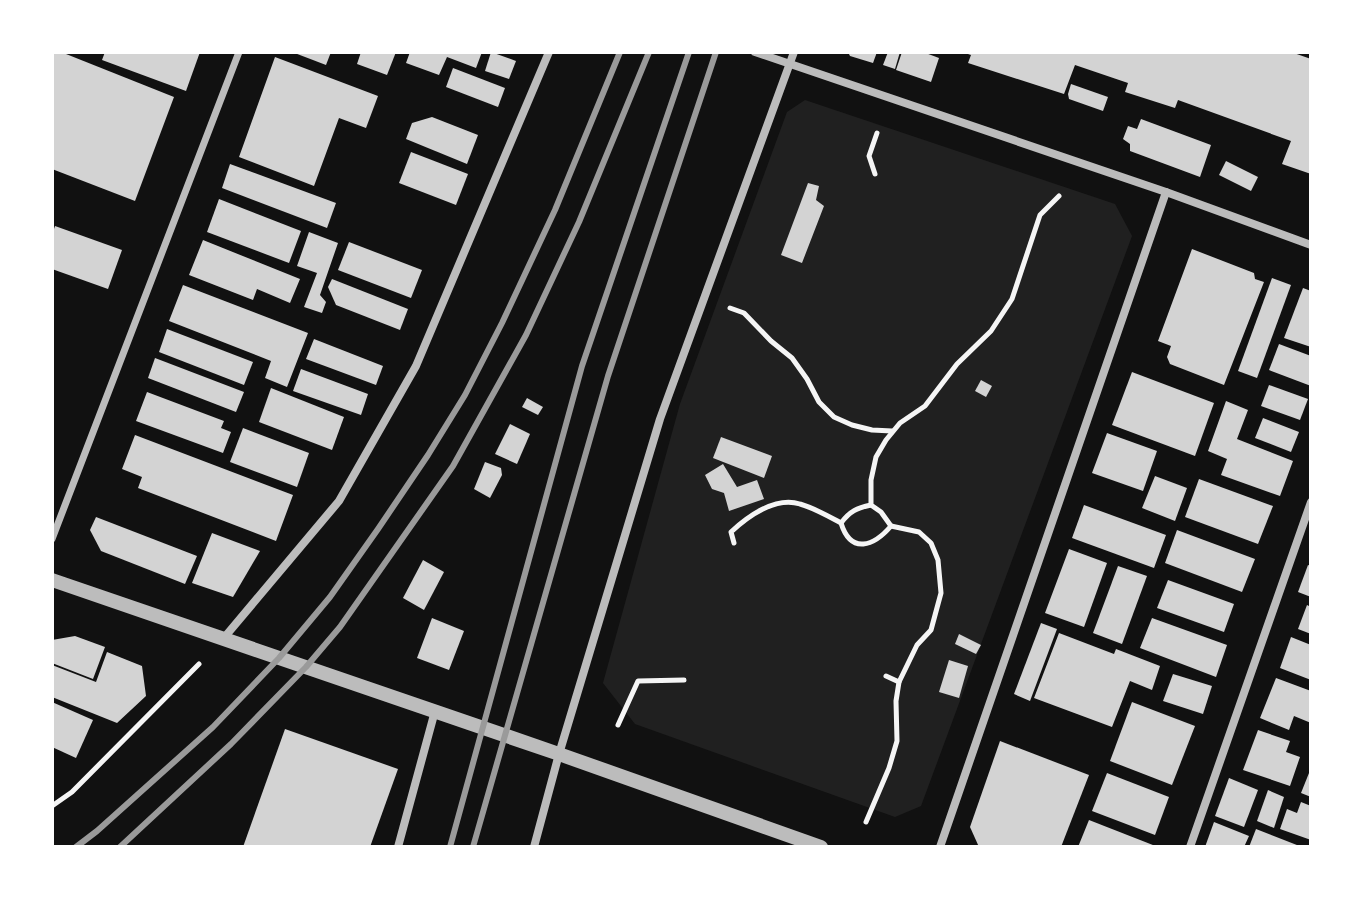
<svg xmlns="http://www.w3.org/2000/svg" width="1363" height="899" font-family="'Source Sans 3',sans-serif">
	<style>
		.green { fill: #202020 }
		.building { fill: #d3d3d3 }
		.lines { fill: none; stroke-linecap: round; stroke-linejoin: round }
		.path { stroke: #f5f5f5; stroke-width: 5 }
		.pedestrian { stroke: #bcbcbc; stroke-width: 7 }
		.minor { stroke: #bcbcbc; stroke-width: 8 }
		.tertiary { stroke: #bcbcbc; stroke-width: 14 }
		.rail { stroke: #9a9a9a; stroke-width: 6 }
	</style>
	<rect width="100%" height="100%" fill="#111"/>
	<polygon class="green" points="805,100 1115,204 1132,236 921,806 895,817 635,724 603,683 680,404 787,112"/>
	<g class="building">
		<polygon points="52,52 61,52 174,97 135,201 52,169"/>
		<polygon points="105,52 200,52 186,91 102,60"/>
		<polygon points="292,52 331,52 326,65"/>
		<polygon points="361,52 396,52 387,75 357,64"/>
		<polygon points="410,52 482,52 476,68 447,57 439,75 406,63"/>
		<polygon points="491,52 516,61 509,79 485,71"/>
		<polygon points="848,52 877,52 873,63 850,56"/>
		<polygon points="888,52 900,52 895,69 883,65"/>
		<polygon points="902,52 923,52 939,58 931,82 896,70"/>
		<polygon points="962,52 1291,52 1311,59 1311,174 1282,164 1291,141 1178,100 1175,108 1125,92 1128,83 1075,65 1064,94 968,63 971,55"/>
		<polygon points="275,57 378,96 366,128 339,118 314,186 239,157"/>
		<polygon points="453,68 505,88 498,107 446,87"/>
		<polygon points="1071,84 1108,97 1103,111 1069,99 1068,94"/>
		<polygon points="432,117 478,135 467,164 406,139 412,123"/>
		<polygon points="1141,119 1211,145 1200,177 1130,151 1130,144 1123,139 1128,126 1137,129"/>
		<polygon points="411,152 468,174 456,205 399,183"/>
		<polygon points="1226,161 1258,177 1251,191 1219,175"/>
		<polygon points="230,164 336,203 327,228 222,188"/>
		<polygon points="808,183 819,186 816,200 824,206 802,263 781,255"/>
		<polygon points="219,199 301,231 289,263 207,232"/>
		<polygon points="55,226 122,250 108,289 52,269 52,235"/>
		<polygon points="309,232 338,243 320,295 326,302 322,313 304,307 317,273 297,266"/>
		<polygon points="203,240 300,279 290,303 257,289 253,300 189,275"/>
		<polygon points="349,242 422,270 411,298 338,270"/>
		<polygon points="1192,249 1254,273 1255,279 1264,282 1224,385 1170,364 1167,357 1171,346 1158,341"/>
		<polygon points="1272,278 1291,285 1257,378 1238,371"/>
		<polygon points="332,279 408,309 400,330 336,305 328,287"/>
		<polygon points="183,285 308,333 287,387 265,378 271,361 169,321"/>
		<polygon points="1303,288 1311,291 1311,347 1284,338"/>
		<polygon points="167,329 253,362 244,385 159,352"/>
		<polygon points="314,339 383,366 376,385 306,359"/>
		<polygon points="1279,344 1311,356 1311,386 1269,370"/>
		<polygon points="155,358 244,392 236,412 148,378"/>
		<polygon points="301,369 368,394 361,415 293,391"/>
		<polygon points="1132,372 1214,403 1195,456 1112,425"/>
		<polygon points="981,380 992,386 986,397 975,391"/>
		<polygon points="1269,385 1308,399 1300,420 1261,406"/>
		<polygon points="271,388 344,417 332,450 259,422"/>
		<polygon points="147,392 224,421 221,428 231,432 223,453 136,421"/>
		<polygon points="527,398 543,407 538,415 522,407"/>
		<polygon points="1226,401 1248,410 1237,439 1293,461 1280,496 1221,475 1227,459 1208,451"/>
		<polygon points="1263,418 1299,432 1291,452 1255,438"/>
		<polygon points="510,424 530,434 517,464 495,454"/>
		<polygon points="243,428 309,453 297,487 230,462"/>
		<polygon points="1107,433 1157,451 1143,491 1092,473"/>
		<polygon points="135,435 293,495 276,541 138,488 142,477 122,469"/>
		<polygon points="721,437 772,456 764,478 713,458"/>
		<polygon points="485,462 501,468 502,475 490,498 474,489"/>
		<polygon points="723,464 737,487 757,480 764,499 729,511 724,493 712,489 705,475"/>
		<polygon points="1155,476 1187,488 1175,521 1142,508"/>
		<polygon points="1199,479 1273,506 1258,544 1185,517"/>
		<polygon points="1084,505 1166,535 1154,568 1072,538"/>
		<polygon points="96,517 197,556 185,584 101,551 90,530"/>
		<polygon points="1177,530 1255,559 1242,592 1165,563"/>
		<polygon points="212,533 260,551 233,597 192,583"/>
		<polygon points="1069,549 1107,563 1084,627 1045,613"/>
		<polygon points="423,560 444,572 424,610 403,598"/>
		<polygon points="1308,565 1311,566 1311,597 1298,592"/>
		<polygon points="1118,566 1147,576 1122,644 1093,633"/>
		<polygon points="1168,580 1234,604 1224,632 1157,608"/>
		<polygon points="1307,605 1311,607 1311,634 1298,629"/>
		<polygon points="432,618 464,631 449,670 417,658"/>
		<polygon points="1152,618 1227,645 1216,677 1140,648"/>
		<polygon points="1041,623 1057,629 1030,701 1014,694"/>
		<polygon points="1059,633 1114,654 1116,649 1160,666 1152,690 1130,681 1112,727 1034,698"/>
		<polygon points="959,634 981,645 976,654 955,644"/>
		<polygon points="75,636 105,647 93,679 52,663 52,640"/>
		<polygon points="1291,637 1311,645 1311,680 1280,668"/>
		<polygon points="107,652 142,666 146,696 117,723 52,697 52,665 96,682"/>
		<polygon points="949,660 968,666 959,698 939,692"/>
		<polygon points="1173,674 1212,686 1203,714 1163,701"/>
		<polygon points="1276,678 1311,691 1311,723 1294,716 1289,730 1260,718"/>
		<polygon points="52,702 93,720 76,758 52,747"/>
		<polygon points="1132,702 1195,726 1172,785 1110,761"/>
		<polygon points="285,729 398,769 370,847 243,847"/>
		<polygon points="1258,730 1290,741 1286,752 1300,757 1290,786 1243,770"/>
		<polygon points="1000,741 1089,775 1061,847 979,847 970,827"/>
		<polygon points="1311,768 1311,797 1301,793"/>
		<polygon points="1107,773 1169,797 1155,835 1092,811"/>
		<polygon points="1229,778 1258,790 1244,827 1215,816"/>
		<polygon points="1268,790 1284,797 1274,828 1257,821"/>
		<polygon points="1301,802 1311,806 1311,840 1280,829 1287,809 1297,813"/>
		<polygon points="1089,820 1158,847 1078,847"/>
		<polygon points="1214,822 1249,836 1244,847 1205,847"/>
		<polygon points="1256,829 1302,847 1249,847"/>
	</g>
	<g class="lines">
		<g class="path">
			<polyline points="875,174 869,156 877,133"/>
			<polyline points="730,308 744,313 771,341 792,358 807,379 819,402 834,417 852,425 872,430 892,431"/>
			<path d="M841,523C850,511 857,508 871,505"/>
			<path d="M734,543L731,532C748,516 776,496 800,504C814,508 828,516 841,523C851,555 874,546 891,526L881,512L871,505V480L876,457L886,440L900,423L925,406L957,364L991,331L1012,299L1040,215L1059,196"/>
			<polyline points="886,676 899,682"/>
			<polyline points="618,725 638,681 684,680"/>
			<polyline points="52,806 72,792 199,664"/>
			<polyline points="866,822 889,768 897,741 896,701 899,682 917,645 931,630 941,593 938,560 931,543 919,532 891,526"/>
		</g>
		<polyline class="pedestrian" points="52,539 239,52"/>
		<g class="minor">
			<polyline points="755,52 1166,192 1311,245"/>
			<polyline points="223,639 339,501 416,366 549,52"/>
			<polyline points="398,847 435,711"/>
			<polyline points="534,847 559,754 660,419 794,52"/>
			<polyline points="940,847 1166,192"/>
			<polyline points="1190,847 1311,502"/>
		</g>
		<polyline class="tertiary" points="52,580 559,754 821,847"/>
		<g class="rail">
			<polyline points="76,847 97,831 213,727 279,658 330,597 378,529 428,455 465,395 502,323 555,210 620,52"/>
			<polyline points="120,847 231,744 306,667 340,627 453,466 526,335 579,222 649,52"/>
			<polyline points="450,847 582,366 689,52"/>
			<polyline points="473,847 608,376 716,52"/>
		</g>
	</g>
	<rect width="1363" height="899" fill="none" stroke="#ffffff" stroke-width="108"/>
</svg>
